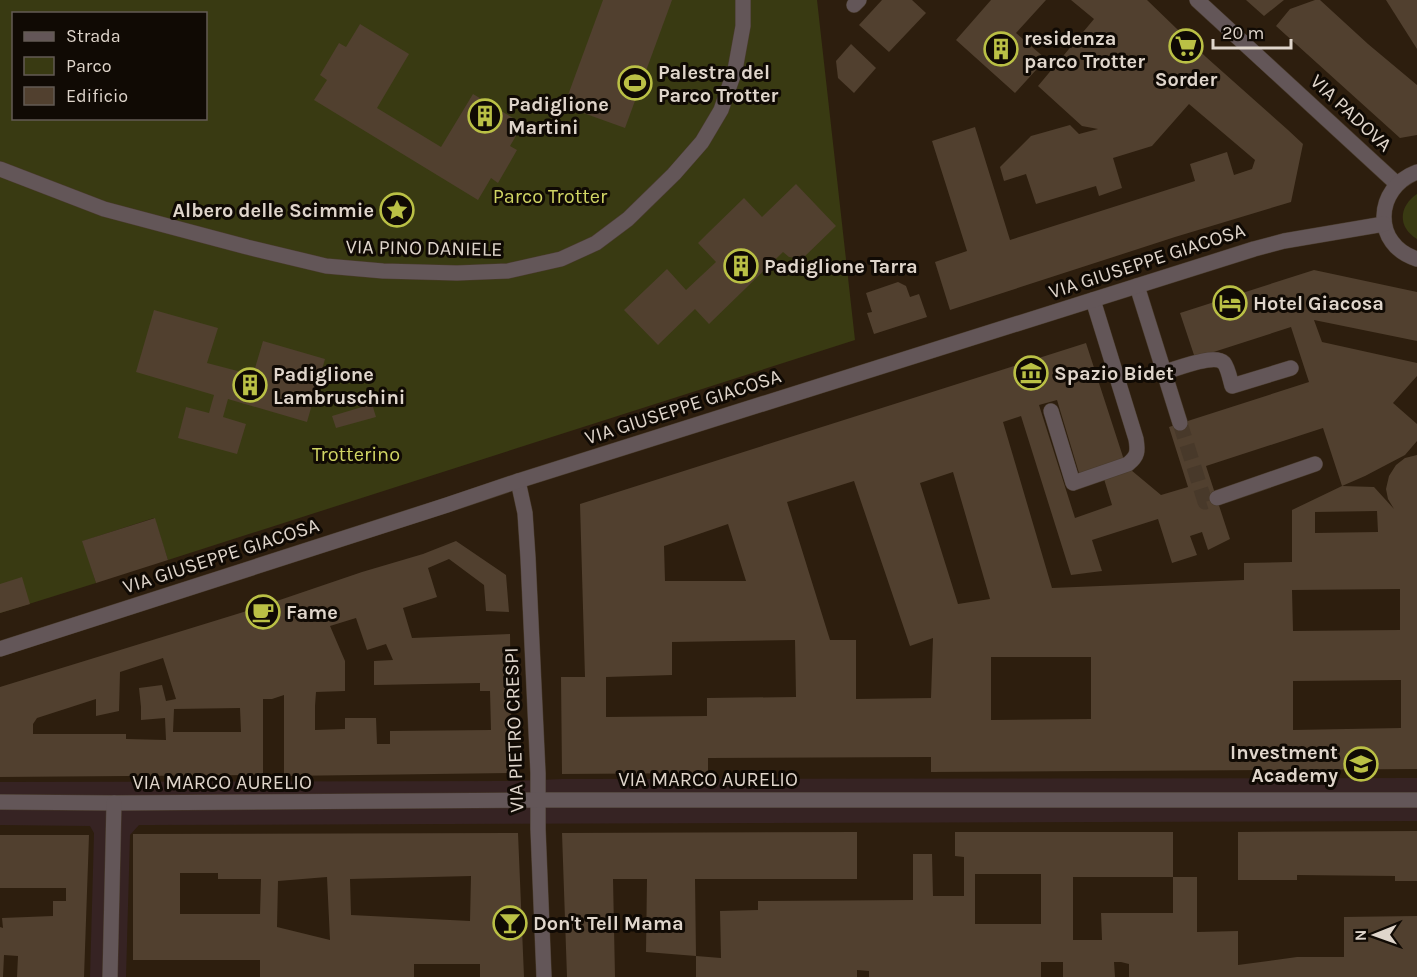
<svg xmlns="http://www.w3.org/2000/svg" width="1417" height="977" font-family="Karla,sans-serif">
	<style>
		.commercial { fill: #362323 }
		.green { fill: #393a12; fill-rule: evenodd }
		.building { fill: #51402f; fill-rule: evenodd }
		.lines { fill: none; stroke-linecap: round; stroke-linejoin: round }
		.minor-tunnel { stroke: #48392a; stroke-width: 15; stroke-dasharray: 15 8; stroke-linecap: butt }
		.minor-casing { stroke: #493b2c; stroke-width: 16 }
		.minor { stroke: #635658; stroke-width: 15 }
		.labels { text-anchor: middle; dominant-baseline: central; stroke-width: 6; stroke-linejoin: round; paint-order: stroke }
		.poi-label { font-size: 20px; font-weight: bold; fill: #dfd5cb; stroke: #100a04; text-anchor: start }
		.street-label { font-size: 20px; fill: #dfd5cb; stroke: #100a04 }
		.park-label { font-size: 20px; fill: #d0d464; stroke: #100a04 }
	</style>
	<rect width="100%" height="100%" fill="#2d1e0e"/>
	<polygon class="commercial" points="1417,778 1417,821 139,825 130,835 126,977 90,977 94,833 90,826 0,825 0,782 515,781 562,779"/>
	<g class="green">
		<path d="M0,0H817L855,340L168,560L154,518L83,541L96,583L0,613ZM14,14H206V118H14Z"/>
		<path d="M1417,194V239C1397,227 1399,206 1417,194Z"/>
	</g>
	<g class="building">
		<polygon points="603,0 672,0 625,128 564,106"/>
		<polygon points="882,0 912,0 926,13 889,52 859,25"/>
		<polygon points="991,0 1046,0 1016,33 1046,59 1015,93 956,40"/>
		<polygon points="1071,0 1147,0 1206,57 1288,130 1303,144 1291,202 1175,237 950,310 935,262 967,251 932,141 975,127 1010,240 1195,181 1190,164 1227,152 1234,175 1252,169 1255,160 1189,104 1152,146 1113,158 1122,188 1099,196 1096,186 1036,204 1026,174 1004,181 1000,167 1031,136 1070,125 1079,134 1098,129 1082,126 1038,86 1094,19"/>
		<polygon points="1246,0 1284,0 1264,16"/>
		<polygon points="1315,0 1320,0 1368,44 1417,85 1417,135 1400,138 1276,26 1290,9"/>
		<polygon points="1386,0 1417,0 1417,49"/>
		<polygon points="360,24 409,54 377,108 441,147 473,94 523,124 510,146 517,150 498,183 491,178 478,200 314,100 327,80 320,75 339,43 346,47"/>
		<polygon points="851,44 876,68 854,93 838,78 836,61"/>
		<polygon points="796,184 836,226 802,259 789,257 783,252 709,324 695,309 658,345 624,310 667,269 686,290 716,262 698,243 707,234 744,198 762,217"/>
		<path d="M1314,270L1417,292V341L1314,320L1322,342L1417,363V376L1393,403L1417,424V441L1405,455L1365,476L1342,486L1323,428L1206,466L1230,539L1208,550L1202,532L1190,536L1197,555L1172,563L1158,519L1092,540L1102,571L1071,575L1021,416L1003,422L1052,588L1244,580V563L1292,562V510L1342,486L1374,487L1394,509L1388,499L1386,489L1389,476L1396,465L1405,458L1417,455V769L931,772V757L708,758V773L562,774L561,677H585L580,504L1086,343L1124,460L1079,473L1057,400L1039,405L1075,518L1112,505L1104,479L1131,470L1161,495L1188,487L1169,427L1309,382L1291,327L1195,358L1180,313ZM953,472L990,599L958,604L920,483ZM854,481L910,646L933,638L931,698L856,699V640H830L787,502ZM1377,511L1378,532L1315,533V512ZM728,524L746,581H665L664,546ZM1400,589V630L1293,631L1292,590ZM795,640L796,697L707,698V716L606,717V677L672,675V642ZM991,657H1091V719L991,720ZM1401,680V728L1293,730V681Z"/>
		<polygon points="898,282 906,286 910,297 919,294 927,317 874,334 867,313 872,312 866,293"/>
		<polygon points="154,310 218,328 207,363 253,375 263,341 325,359 307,422 228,399 223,417 246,424 237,454 178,438 186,407 209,413 214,395 136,372"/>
		<polygon points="372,404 376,417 336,428 332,416"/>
		<polygon points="155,518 168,560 96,583 82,541"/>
		<path d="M456,541L506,575L509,612L486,611L484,585L449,559L428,568L437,597L403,608L412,638L510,634L512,773L284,776V695L272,699H263V775L0,777V687L250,610L362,572L423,554ZM356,618L367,650L386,644L393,660L374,661V685L480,683V691H490L491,730L390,731V744H377L376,718H345V729L315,730V706L316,692L345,691V661L330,626ZM163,658L176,699L166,701L162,685L139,688L141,707V720L165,718L166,740L126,739V734H33V724L37,718L96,699V716L119,711L120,672ZM240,708L241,732H173L174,709Z"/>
		<polygon points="22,577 30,604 0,613 0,584"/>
		<polygon points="1417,831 1417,881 1395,881 1395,876 1297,875 1297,880 1238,880 1238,832"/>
		<polygon points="857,832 857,879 695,879 696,956 646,952 647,879 613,879 615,977 567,977 562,833"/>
		<path d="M955,832H1173V877H1197V932L1238,931V965L1297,957H1344V917L1417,916V977H1129V964L1121,962H1114L1115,977H1063V962H1041V977H869V971L857,970V977H696V956L721,958L720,911L758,910V901L913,900V854H932L933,896H964V857L955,856ZM975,874H1041V924H975ZM1073,877H1173V913H1101L1102,940H1073Z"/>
		<path d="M518,833L524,977H480V964H414V977H260V960H133V834ZM180,873H218V879H261L260,914H180ZM471,876L470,921L351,915L350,879ZM327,877L330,940L277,927L278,881Z"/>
		<polygon points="0,835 89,835 84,977 17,977 18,956 4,955 3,977 0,977 0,927 3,928 2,918 53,916 53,901 66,901 66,888 0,888"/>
	</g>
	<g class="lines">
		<polyline class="minor-tunnel" points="1180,423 1205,502 1217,498"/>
		<defs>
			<g id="minor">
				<polyline points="1197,0 1397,184"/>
				<polyline points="854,5 859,0"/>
				<polyline points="0,169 104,209 247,247 326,266 383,271 457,273 508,271 561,259 596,243 628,219 674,174 702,142 721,110 735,70 743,26 743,0"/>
				<path d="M1417,172C1374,188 1372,245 1417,259"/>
				<polyline points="1137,286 1180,423"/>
				<path d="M1164,372C1177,369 1214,353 1224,363C1228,368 1230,379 1232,386L1291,368"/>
				<path d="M1051,411L1073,483L1128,464C1138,456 1138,451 1136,439L1093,300"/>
				<polyline points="518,481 525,513 528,558 538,773 538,829 544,977"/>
				<polyline points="1217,498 1315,464"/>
				<polyline points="0,649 447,505 518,481 1254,249 1284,241 1384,224"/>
				<polyline points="0,802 114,803 538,800 1417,800"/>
				<polyline points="110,977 114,803"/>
			</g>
		</defs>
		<use href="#minor" class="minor-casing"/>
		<use href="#minor" class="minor"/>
	</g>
	<defs>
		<symbol id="supermarket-ring" viewBox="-11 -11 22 22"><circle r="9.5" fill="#100a04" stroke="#bac045" stroke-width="1.5"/><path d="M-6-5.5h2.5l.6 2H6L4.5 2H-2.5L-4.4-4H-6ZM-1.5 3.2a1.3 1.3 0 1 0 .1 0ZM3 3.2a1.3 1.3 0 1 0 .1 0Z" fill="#bac045"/></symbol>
		<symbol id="building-ring" viewBox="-11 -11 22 22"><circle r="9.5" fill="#100a04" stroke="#bac045" stroke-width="1.5"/><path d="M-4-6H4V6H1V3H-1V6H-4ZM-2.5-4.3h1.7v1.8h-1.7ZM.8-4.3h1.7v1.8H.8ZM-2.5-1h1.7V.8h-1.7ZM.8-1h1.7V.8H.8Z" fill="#bac045"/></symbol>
		<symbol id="stadium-ring" viewBox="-11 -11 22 22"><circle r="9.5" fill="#100a04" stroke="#bac045" stroke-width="1.5"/><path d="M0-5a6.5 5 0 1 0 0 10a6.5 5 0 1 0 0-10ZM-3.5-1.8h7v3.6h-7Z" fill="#bac045"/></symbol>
		<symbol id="sight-ring" viewBox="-11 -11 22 22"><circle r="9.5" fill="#100a04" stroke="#bac045" stroke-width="1.5"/><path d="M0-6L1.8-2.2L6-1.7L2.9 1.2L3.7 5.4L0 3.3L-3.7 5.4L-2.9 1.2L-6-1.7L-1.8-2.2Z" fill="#bac045"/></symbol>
		<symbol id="hotel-ring" viewBox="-11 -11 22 22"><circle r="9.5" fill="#100a04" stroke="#bac045" stroke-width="1.5"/><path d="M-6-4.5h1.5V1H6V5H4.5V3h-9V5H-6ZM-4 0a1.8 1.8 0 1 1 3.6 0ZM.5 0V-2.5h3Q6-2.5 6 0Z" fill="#bac045"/></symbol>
		<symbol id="museum-ring" viewBox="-11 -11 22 22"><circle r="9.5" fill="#100a04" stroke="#bac045" stroke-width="1.5"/><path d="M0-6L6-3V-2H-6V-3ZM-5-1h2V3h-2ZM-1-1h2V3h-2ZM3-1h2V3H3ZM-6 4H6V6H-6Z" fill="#bac045"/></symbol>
		<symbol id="cafe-ring" viewBox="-11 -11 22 22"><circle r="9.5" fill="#100a04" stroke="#bac045" stroke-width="1.5"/><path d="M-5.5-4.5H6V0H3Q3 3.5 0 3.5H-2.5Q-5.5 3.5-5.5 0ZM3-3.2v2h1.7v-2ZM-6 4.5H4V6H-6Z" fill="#bac045"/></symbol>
		<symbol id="university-ring" viewBox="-11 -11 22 22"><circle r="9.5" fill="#100a04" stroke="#bac045" stroke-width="1.5"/><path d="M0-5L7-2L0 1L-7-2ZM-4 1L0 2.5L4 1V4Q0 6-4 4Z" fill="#bac045"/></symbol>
		<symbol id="bar-ring" viewBox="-11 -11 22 22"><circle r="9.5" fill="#100a04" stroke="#bac045" stroke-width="1.5"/><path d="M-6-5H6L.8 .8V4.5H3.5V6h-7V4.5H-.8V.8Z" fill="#bac045"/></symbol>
	</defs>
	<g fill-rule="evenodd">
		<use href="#supermarket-ring" x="1167" y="27" width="38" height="38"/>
		<use href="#building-ring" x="982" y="30" width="38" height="38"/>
		<use href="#stadium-ring" x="616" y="64" width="38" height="38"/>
		<use href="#building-ring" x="466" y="97" width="38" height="38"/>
		<use href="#sight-ring" x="378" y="191" width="38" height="38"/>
		<use href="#building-ring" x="722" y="247" width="38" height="38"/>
		<use href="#hotel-ring" x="1211" y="284" width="38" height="38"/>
		<use href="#museum-ring" x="1012" y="354" width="38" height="38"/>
		<use href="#building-ring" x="231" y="366" width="38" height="38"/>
		<use href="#cafe-ring" x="244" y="593" width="38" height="38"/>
		<use href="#university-ring" x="1342" y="745" width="38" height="38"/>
		<use href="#bar-ring" x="491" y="904" width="38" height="38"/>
	</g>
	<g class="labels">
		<g class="poi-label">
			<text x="1024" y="38">residenza<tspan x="1024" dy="23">parco Trotter</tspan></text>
			<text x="658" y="72">Palestra del<tspan x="658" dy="23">Parco Trotter</tspan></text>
			<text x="1186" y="79" text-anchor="middle">Sorder</text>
			<text x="508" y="104">Padiglione<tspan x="508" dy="23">Martini</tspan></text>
			<text x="374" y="210" text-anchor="end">Albero delle Scimmie</text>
			<text x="764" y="266">Padiglione Tarra</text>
			<text x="1253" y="303">Hotel Giacosa</text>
			<text x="1054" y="373">Spazio Bidet</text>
			<text x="273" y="374">Padiglione<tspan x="273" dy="23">Lambruschini</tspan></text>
			<text x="286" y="612">Fame</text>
			<text x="1338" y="752" text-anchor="end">Investment<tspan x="1338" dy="23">Academy</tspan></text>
			<text x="533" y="923">Don't Tell Mama</text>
		</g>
		<g class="street-label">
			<text transform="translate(1351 113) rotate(43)">VIA PADOVA</text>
			<text transform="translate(424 248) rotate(1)">VIA PINO DANIELE</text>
			<text transform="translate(1147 261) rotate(-18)">VIA GIUSEPPE GIACOSA</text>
			<text transform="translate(683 407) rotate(-18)">VIA GIUSEPPE GIACOSA</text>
			<text transform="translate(221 556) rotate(-18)">VIA GIUSEPPE GIACOSA</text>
			<text transform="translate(514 730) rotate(-92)">VIA PIETRO CRESPI</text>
			<text x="708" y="779">VIA MARCO AURELIO</text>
			<text x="222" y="782">VIA MARCO AURELIO</text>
		</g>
		<g class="park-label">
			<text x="550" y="196">Parco Trotter</text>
			<text x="356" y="454">Trotterino</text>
		</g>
	</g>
	<rect x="12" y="12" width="195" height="108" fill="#100a04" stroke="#635b54" stroke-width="1.5"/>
	<rect x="24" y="32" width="30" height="9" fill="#635658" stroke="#635b54" stroke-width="1.5"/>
	<text x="66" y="42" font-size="18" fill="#dfd5cb">Strada</text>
	<rect x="24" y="57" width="30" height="18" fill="#393a12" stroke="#635b54" stroke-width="1.5"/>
	<text x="66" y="72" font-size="18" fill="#dfd5cb">Parco</text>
	<rect x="24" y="87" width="30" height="18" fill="#51402f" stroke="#635b54" stroke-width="1.5"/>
	<text x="66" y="102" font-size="18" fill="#dfd5cb">Edificio</text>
	<g transform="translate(1375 935) rotate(269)" stroke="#100a04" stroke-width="4.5" paint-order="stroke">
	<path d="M0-4.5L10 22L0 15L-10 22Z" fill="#dfd5cb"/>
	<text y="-9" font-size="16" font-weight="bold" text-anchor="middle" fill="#dfd5cb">N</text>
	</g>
	<path d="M1213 39v9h78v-9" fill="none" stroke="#dfd5cb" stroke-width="3"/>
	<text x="1222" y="39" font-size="18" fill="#dfd5cb" stroke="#100a04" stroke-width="4.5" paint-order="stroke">20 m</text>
</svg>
